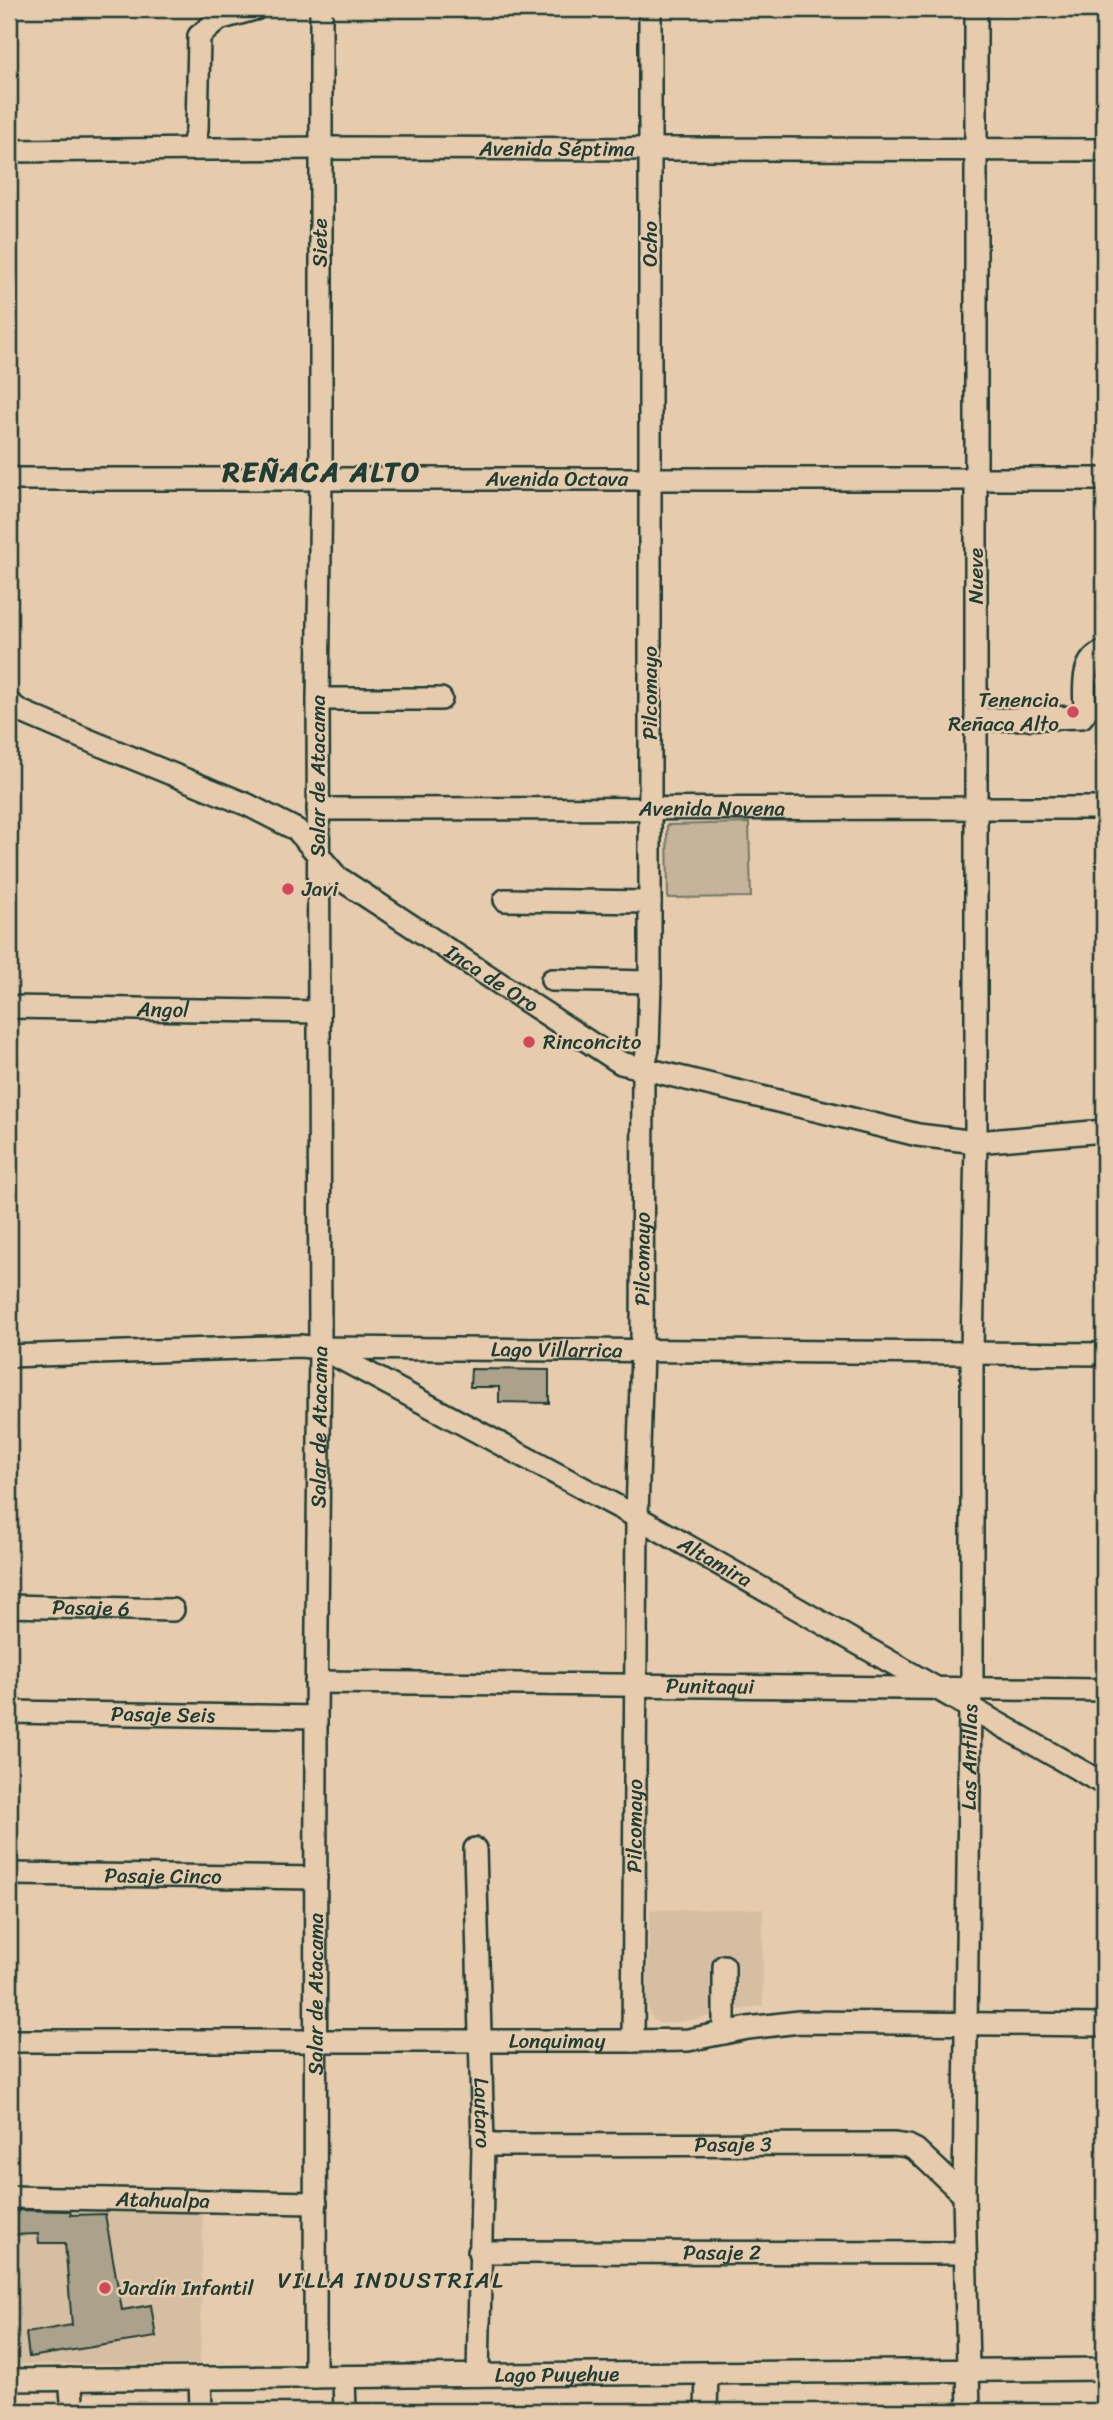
<svg xmlns="http://www.w3.org/2000/svg" width="1113" height="2420" font-family="Sriracha,sans-serif">
	<style>
		.built { fill: #d5bea2 }
		.green { fill: #c5b39a; stroke: #727867; stroke-width: 2 }
		.building { fill: #aca18a; stroke: #1f3d34; stroke-width: 2 }
		.lines { fill: none; stroke-linecap: round; stroke-linejoin: round }
		.minor-casing { stroke: #1f3d34; stroke-width: 26 }
		.minor { stroke: #e6cbad; stroke-width: 21 }
		.poi-dot { fill: #d1495b; stroke: #e6cbad; stroke-width: 2.5 }
		.labels { text-anchor: middle; dominant-baseline: central; stroke-width: 5; stroke-linejoin: round; paint-order: stroke }
		.street-label { font-size: 21px; fill: #1f3d34; stroke: #e6cbad }
		.poi-label { font-size: 21px; fill: #1f3d34; stroke: #e6cbad; text-anchor: start }
		.neighbourhood-label { font-size: 23px; letter-spacing: 2px; fill: #1f3d34; stroke: #e6cbad }
		.district-label { font-size: 28px; font-weight: bold; letter-spacing: 2px; fill: #1f3d34; stroke: #e6cbad }
	</style>
	<rect width="100%" height="100%" fill="#e6cbad"/>
	<filter id="ink" filterUnits="userSpaceOnUse"><feTurbulence type="fractalNoise" baseFrequency=".0143" numOctaves="2"/><feDisplacementMap in="SourceGraphic" scale="14" xChannelSelector="R" yChannelSelector="G"/><feConvolveMatrix kernelMatrix="1 2 1 2 8 2 1 2 1" color-interpolation-filters="sRGB"/></filter>
	<g filter="url(#ink)">
		<g class="built">
			<polygon points="763,1909 763,2005 691,2020 661,2024 654,2020 650,2014 647,2002 650,1910"/>
			<polygon points="9,2206 203,2212 200,2364 9,2364"/>
		</g>
		<polygon class="green" points="749,823 751,897 668,898 667,825"/>
		<g class="building">
			<polygon points="471,1369 549,1370 549,1403 499,1402 499,1387 470,1387"/>
			<polygon points="9,2210 70,2211 71,2215 105,2214 122,2310 151,2305 156,2337 29,2357 26,2333 72,2325 65,2243 39,2243 38,2234 9,2235"/>
		</g>
		<g class="lines">
			<defs>
				<g id="minor">
					<polyline points="192,149 197,130 199,36 219,19 255,9"/>
					<path id="s1" d="M9,151L320,148L1104,150"/>
					<path id="s2" d="M9,479H1104"/>
					<polyline points="318,699 441,699"/>
					<path id="s3" d="M9,703L20,711L83,738L248,805L297,830L337,877L621,1063L918,1135L976,1142L1104,1131"/>
					<path d="M976,720L1082,717L1085,713C1085,692 1079,660 1104,652"/>
					<path id="s4" d="M318,809L1104,808"/>
					<polyline points="505,900 650,902"/>
					<polyline points="552,980 650,982"/>
					<path id="s5" d="M9,1007L319,1012"/>
					<path id="s6" d="M323,1349L637,1517L1104,1784"/>
					<path id="s7" d="M9,1356L300,1346L320,1348L1104,1354"/>
					<path id="s8" d="M9,1606L173,1610"/>
					<path id="s9" d="M316,1682L1104,1690"/>
					<path id="s10" d="M9,1712L316,1717"/>
					<path id="s11" d="M475,1849L483,2145L478,2375"/>
					<path id="s12" d="M9,1874L316,1878"/>
					<polyline points="724,2033 724,1966"/>
					<path id="s13" d="M9,2041H633L688,2040L748,2028L799,2022L1104,2025"/>
					<path id="s14" d="M633,2041L637,1517L642,1350L643,1069L648,1049L650,982V9"/>
					<path id="s15" d="M483,2145L893,2144L908,2146L916,2150L964,2195"/>
					<path id="s16" d="M9,2197L316,2203"/>
					<path id="s17" d="M479,2252L965,2253"/>
					<path id="s18" d="M315,2377L316,1717L320,1348L318,699L321,478V9"/>
					<polyline points="344,2377 345,2411"/>
					<polyline points="200,2378 201,2411"/>
					<polyline points="70,2379 73,2411"/>
					<path id="s19" d="M9,2380L1104,2369"/>
					<polyline points="706,2411 707,2373"/>
					<path id="s20" d="M969,2411L964,2195L970,1706L972,1690V1352L976,1142V9"/>
				</g>
			</defs>
			<use href="#minor" class="minor-casing"/>
			<use href="#minor" class="minor"/>
		</g>
	</g>
	<g class="poi-dot">
		<circle cx="1073" cy="712" r="7"/>
		<circle cx="288" cy="889" r="7"/>
		<circle cx="529" cy="1042" r="7"/>
		<circle cx="105" cy="2288" r="7"/>
	</g>
	<g class="labels">
		<g class="street-label">
			<text stroke="none"><textPath href="#s1" startOffset="548">Avenida Séptima</textPath></text>
			<text transform="translate(320 243) rotate(-90)">Siete</text>
			<text transform="translate(650 244) rotate(-90)">Ocho</text>
			<text stroke="none"><textPath href="#s2" startOffset="548">Avenida Octava</textPath></text>
			<text transform="translate(976 576) rotate(-90)">Nueve</text>
			<text transform="translate(650 693) rotate(-90)">Pilcomayo</text>
			<text transform="translate(318 776) rotate(-90)">Salar de Atacama</text>
			<text stroke="none"><textPath href="#s4" startOffset="394">Avenida Novena</textPath></text>
			<text stroke="none"><textPath href="#s3" startOffset="562">Inca de Oro</textPath></text>
			<text stroke="none"><textPath href="#s5" startOffset="154">Angol</textPath></text>
			<text stroke="none"><textPath href="#s14" startOffset="782">Pilcomayo</textPath></text>
			<text stroke="none"><textPath href="#s7" startOffset="548">Lago Villarrica</textPath></text>
			<text stroke="none"><textPath href="#s18" startOffset="950">Salar de Atacama</textPath></text>
			<text stroke="none"><textPath href="#s6" startOffset="446">Altamira</textPath></text>
			<text stroke="none"><textPath href="#s8" startOffset="82">Pasaje 6</textPath></text>
			<text stroke="none"><textPath href="#s9" startOffset="394">Punitaqui</textPath></text>
			<text stroke="none"><textPath href="#s10" startOffset="154">Pasaje Seis</textPath></text>
			<text stroke="none"><textPath href="#s20" startOffset="654">Las Antillas</textPath></text>
			<text stroke="none"><textPath href="#s14" startOffset="215">Pilcomayo</textPath></text>
			<text stroke="none"><textPath href="#s12" startOffset="154">Pasaje Cinco</textPath></text>
			<text stroke="none"><textPath href="#s18" startOffset="383">Salar de Atacama</textPath></text>
			<text stroke="none"><textPath href="#s13" startOffset="548">Lonquimay</textPath></text>
			<text stroke="none"><textPath href="#s11" startOffset="264">Lautaro</textPath></text>
			<text stroke="none"><textPath href="#s15" startOffset="250">Pasaje 3</textPath></text>
			<text stroke="none"><textPath href="#s16" startOffset="154">Atahualpa</textPath></text>
			<text stroke="none"><textPath href="#s17" startOffset="243">Pasaje 2</textPath></text>
			<text stroke="none"><textPath href="#s19" startOffset="548">Lago Puyehue</textPath></text>
		</g>
		<g class="poi-label">
			<text x="1059" y="700" text-anchor="end">Tenencia<tspan x="1059" dy="24">Reñaca Alto</tspan></text>
			<text x="302" y="889">Javi</text>
			<text x="543" y="1042">Rinconcito</text>
			<text x="119" y="2288">Jardín Infantil</text>
		</g>
		<g class="neighbourhood-label">
			<text x="391" y="2280">VILLA INDUSTRIAL</text>
		</g>
		<g class="district-label">
			<text x="322" y="471">REÑACA ALTO</text>
		</g>
	</g>
	<rect width="1113" height="2420" fill="none" stroke="#e6cbad" stroke-width="35"/>
	<rect x="18" y="18" width="1078" height="2385" fill="none" stroke="#1f3d34" stroke-width="2.5" filter="url(#ink)"/>
</svg>
